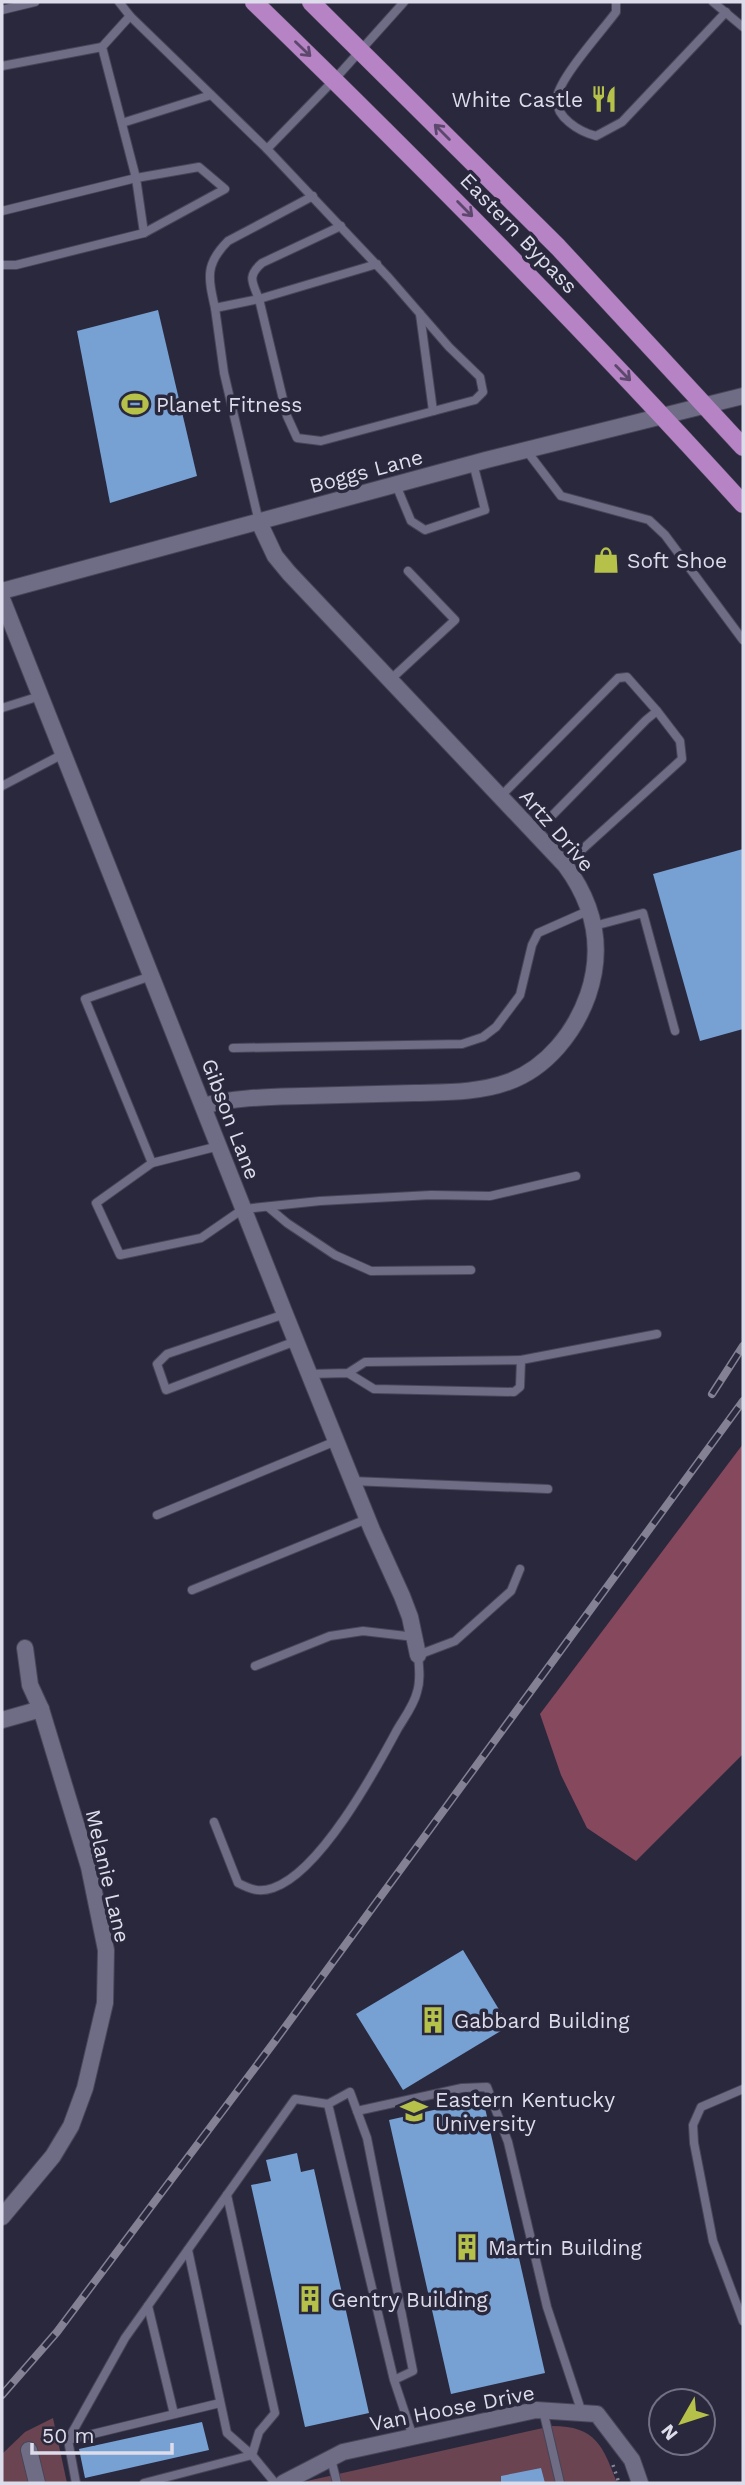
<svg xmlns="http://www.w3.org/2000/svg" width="745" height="2485" font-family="'Work Sans',sans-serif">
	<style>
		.green { fill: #6a4450 }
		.forest { fill: #86485d }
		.building { fill: #77a0d3 }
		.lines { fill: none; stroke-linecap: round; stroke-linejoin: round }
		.service-casing { stroke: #484558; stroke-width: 10 }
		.minor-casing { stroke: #484558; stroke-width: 18 }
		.primary-casing { stroke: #484558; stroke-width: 19 }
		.path { stroke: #858496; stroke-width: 3.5; stroke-dasharray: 2 5; stroke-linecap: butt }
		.service { stroke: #6f6d86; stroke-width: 8 }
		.minor { stroke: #6f6d86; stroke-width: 16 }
		.primary { stroke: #b683c4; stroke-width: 18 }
		.rail-casing { stroke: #838193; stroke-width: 8 }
		.rail { stroke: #2a283d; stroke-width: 5; stroke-dasharray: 16; stroke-linecap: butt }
		.oneway { stroke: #5b486c }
		.labels { text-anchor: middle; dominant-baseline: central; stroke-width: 7; stroke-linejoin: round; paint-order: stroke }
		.poi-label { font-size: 21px; fill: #dddceb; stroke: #2a283d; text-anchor: start }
		.street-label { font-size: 21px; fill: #dddceb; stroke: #2a283d }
	</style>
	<rect width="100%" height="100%" fill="#2a283d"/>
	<g class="green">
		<polygon points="53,2418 67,2483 2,2483 2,2454 25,2432"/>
		<path d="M552,2426C596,2426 603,2446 617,2483H298Z"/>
	</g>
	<polygon class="forest" points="743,1444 743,1754 636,1861 587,1828 561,1775 540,1714"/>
	<g class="building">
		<polygon points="158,310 197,476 110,503 77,331"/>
		<polygon points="743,849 743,1029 700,1041 653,874"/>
		<polygon points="463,1950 509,2026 403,2090 356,2014"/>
		<polygon points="483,2099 545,2373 451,2394 389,2120"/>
		<polygon points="297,2153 301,2172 314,2169 369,2413 305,2427 251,2185 271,2181 266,2160"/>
		<polygon points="202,2422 209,2450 85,2478 79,2449"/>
		<polygon points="541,2468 545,2483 501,2483 501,2476"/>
	</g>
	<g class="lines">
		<defs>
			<g id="service">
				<polyline points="119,2 130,16 267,149 334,80 404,2"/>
				<path d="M616,2V12C602,31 561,76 557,97C554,117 580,132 596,136L622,122L726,12"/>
				<polyline points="713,2 743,27"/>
				<polyline points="2,10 35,2"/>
				<polyline points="2,66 102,47"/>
				<polyline points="122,123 211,95"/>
				<polyline points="267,149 389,278 449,347 480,377 483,392 475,400 321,441 297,438 287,416 259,299 377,264"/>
				<path d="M313,196L228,241C205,264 208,277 215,308L259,299C252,282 247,276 262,263L341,226"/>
				<polyline points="2,211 136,178 199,167 225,189 144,233"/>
				<polyline points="2,265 16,265 144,233 136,178 102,47 130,16"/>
				<polyline points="215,308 224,373 259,522"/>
				<polyline points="420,314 433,411"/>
				<polyline points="526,450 561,496 649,520 665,535 743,640"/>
				<polyline points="396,485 411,521 425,530 485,510 473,463"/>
				<polyline points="390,680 455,620 408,571"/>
				<polyline points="2,708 40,696"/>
				<polyline points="2,786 63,754"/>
				<polyline points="501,796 618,678 627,677 657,711"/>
				<polyline points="535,833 646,720 657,711 680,741 682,759 565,865"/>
				<polyline points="594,926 643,913 675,1031"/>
				<polyline points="151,976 85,999 152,1163 219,1146"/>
				<polyline points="233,1048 462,1044 483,1037 496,1027 520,995 532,945 538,933 590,910"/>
				<polyline points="152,1163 96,1203 120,1255 201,1238 243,1209 320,1201 431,1195 490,1196 576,1176"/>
				<polyline points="268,1207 287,1223 335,1255 371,1271 471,1270"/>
				<polyline points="285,1314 167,1354 157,1364 166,1390 296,1341"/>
				<polyline points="521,1360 657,1334"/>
				<polyline points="309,1374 348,1373 365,1362 521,1360 520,1387 514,1392 374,1389 348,1373"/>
				<polyline points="352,1481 548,1489"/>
				<polyline points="157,1515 336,1441"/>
				<polyline points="192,1590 367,1519"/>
				<polyline points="255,1666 330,1636 363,1631 415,1637"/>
				<path d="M214,1822L238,1883C250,1889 259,1893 273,1888C320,1872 374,1773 397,1730C404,1718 414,1705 417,1692C421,1680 419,1667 418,1655L455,1641L511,1591L520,1569"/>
				<polyline points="743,2089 701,2107 693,2125 694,2143 713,2241 743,2321"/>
				<polyline points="357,2111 462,2088 487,2087 508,2142 547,2307 582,2413"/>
				<polyline points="188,2250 227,2433 252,2455 259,2432 275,2413 227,2195"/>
				<polyline points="148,2306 174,2414"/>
				<polyline points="394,2380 413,2371 367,2138 350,2092 328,2104 394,2380 413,2437"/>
				<polyline points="543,2410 560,2483"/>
				<polyline points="68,2440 220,2403"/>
				<polyline points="331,2459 337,2483"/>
				<polyline points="76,2483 68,2440 125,2338 295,2099 328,2104"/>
				<polyline points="144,2483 252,2455 275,2483"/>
			</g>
			<g id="minor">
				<polyline points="2,591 486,460 743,396"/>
				<polyline points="2,599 285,1314 372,1530 402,1596 410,1617 418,1655"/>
				<path d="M203,1106C236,1097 269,1097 303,1096C340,1095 377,1094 414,1093C446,1092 478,1093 508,1082C547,1068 575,1032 588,995C604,948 594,904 565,865L289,573L275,556L259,522"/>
				<polyline points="2,1720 41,1709"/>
				<polyline points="2,2217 53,2156 71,2126 85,2088 105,2003 106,1950 89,1867 41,1709 30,1685 25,1648"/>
				<polyline points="29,2450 37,2483"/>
				<polyline points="283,2483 343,2452 536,2410 597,2414 632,2460 640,2483"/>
			</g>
			<g id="primary">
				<path d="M254,2C422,165 586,331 743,504"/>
				<polyline points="311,2 558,247 743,447"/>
			</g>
		</defs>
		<use href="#service" class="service-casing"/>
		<use href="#minor" class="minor-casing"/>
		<use href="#primary" class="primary-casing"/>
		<polyline class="path" points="613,2465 619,2483"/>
		<use href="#service" class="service"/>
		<use href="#minor" class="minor"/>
		<use href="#primary" class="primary"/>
		<defs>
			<g id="rail">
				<polyline points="712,1394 743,1346"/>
				<polyline points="2,2395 57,2332 275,2041 743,1401"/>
			</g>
		</defs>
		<use href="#rail" class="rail-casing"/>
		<use href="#rail" class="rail"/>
	</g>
	<defs><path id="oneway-shaft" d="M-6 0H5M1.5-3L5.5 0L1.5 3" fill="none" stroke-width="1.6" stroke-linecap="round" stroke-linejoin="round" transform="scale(1.75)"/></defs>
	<g class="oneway">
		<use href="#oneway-shaft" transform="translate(303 49) rotate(44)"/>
		<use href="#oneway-shaft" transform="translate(442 132) rotate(-135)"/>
		<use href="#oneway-shaft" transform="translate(465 209) rotate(45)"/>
		<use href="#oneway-shaft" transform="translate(623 373) rotate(46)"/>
	</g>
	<defs>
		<symbol id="restaurant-bare" viewBox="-9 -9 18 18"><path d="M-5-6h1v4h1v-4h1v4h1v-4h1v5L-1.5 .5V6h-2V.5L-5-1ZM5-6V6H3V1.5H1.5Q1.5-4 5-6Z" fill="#b6c149" stroke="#2a283d" stroke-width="2.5" paint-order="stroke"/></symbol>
		<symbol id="stadium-bare" viewBox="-9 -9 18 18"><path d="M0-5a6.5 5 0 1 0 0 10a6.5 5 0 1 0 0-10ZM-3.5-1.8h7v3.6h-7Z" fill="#b6c149" stroke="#2a283d" stroke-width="2.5" paint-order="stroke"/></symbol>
		<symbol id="shop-bare" viewBox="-9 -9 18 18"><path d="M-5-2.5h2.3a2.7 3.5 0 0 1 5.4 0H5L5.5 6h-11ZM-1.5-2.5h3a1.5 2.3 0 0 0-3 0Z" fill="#b6c149" stroke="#2a283d" stroke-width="2.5" paint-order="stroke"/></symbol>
		<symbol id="building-bare" viewBox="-9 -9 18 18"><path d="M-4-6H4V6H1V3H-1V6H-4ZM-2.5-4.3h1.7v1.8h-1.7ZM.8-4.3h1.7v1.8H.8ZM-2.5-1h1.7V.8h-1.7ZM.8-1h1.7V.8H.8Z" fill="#b6c149" stroke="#2a283d" stroke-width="2.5" paint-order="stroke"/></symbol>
		<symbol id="university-bare" viewBox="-9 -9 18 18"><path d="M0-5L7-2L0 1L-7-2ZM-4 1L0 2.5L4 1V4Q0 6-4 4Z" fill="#b6c149" stroke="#2a283d" stroke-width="2.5" paint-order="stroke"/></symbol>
	</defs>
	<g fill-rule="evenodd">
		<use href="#restaurant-bare" x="585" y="80" width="38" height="38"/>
		<use href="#stadium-bare" x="116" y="385" width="38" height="38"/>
		<use href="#shop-bare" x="587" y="541" width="38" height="38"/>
		<use href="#building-bare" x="414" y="2001" width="38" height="38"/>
		<use href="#university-bare" x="395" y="2092" width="38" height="38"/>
		<use href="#building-bare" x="448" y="2228" width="38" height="38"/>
		<use href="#building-bare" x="291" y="2280" width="38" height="38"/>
	</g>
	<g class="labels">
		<g class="poi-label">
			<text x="583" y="99" text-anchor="end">White Castle</text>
			<text x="156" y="404">Planet Fitness</text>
			<text x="627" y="560">Soft Shoe</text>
			<text x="454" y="2020">Gabbard Building</text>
			<text x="435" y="2099">Eastern Kentucky<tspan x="435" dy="24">University</tspan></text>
			<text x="488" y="2247">Martin Building</text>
			<text x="331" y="2299">Gentry Building</text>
		</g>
		<g class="street-label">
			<text transform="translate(519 233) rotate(46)">Eastern Bypass</text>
			<text transform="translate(366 471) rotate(-15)">Boggs Lane</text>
			<text transform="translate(557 830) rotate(49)">Artz Drive</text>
			<text transform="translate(231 1119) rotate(69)">Gibson Lane</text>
			<text transform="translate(108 1876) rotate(77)">Melanie Lane</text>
			<text transform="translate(452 2408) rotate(-11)">Van Hoose Drive</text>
		</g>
	</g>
	<rect width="745" height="2485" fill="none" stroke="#dddceb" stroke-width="7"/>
	<g transform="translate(682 2422) rotate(231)"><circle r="33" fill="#2a283d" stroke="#727083" stroke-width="2"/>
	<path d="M0-5L12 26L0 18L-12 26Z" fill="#b6c149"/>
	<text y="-10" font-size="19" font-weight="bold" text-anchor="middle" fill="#dddceb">N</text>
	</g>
	<path d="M32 2443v10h140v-10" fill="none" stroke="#dddceb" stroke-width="3.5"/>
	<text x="42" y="2443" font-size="21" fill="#dddceb" stroke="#2a283d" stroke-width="5" paint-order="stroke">50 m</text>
</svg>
